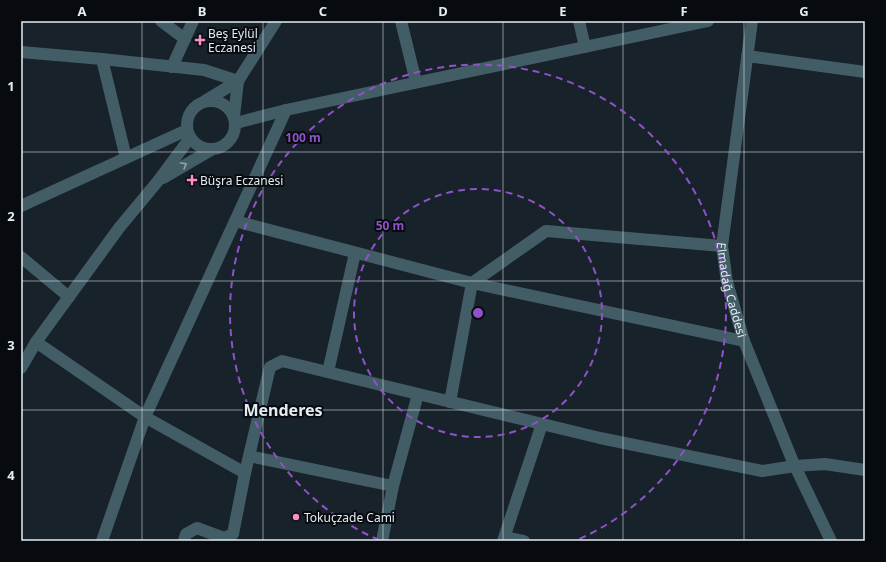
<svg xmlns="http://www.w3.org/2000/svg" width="886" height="562" font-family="'Noto Sans',sans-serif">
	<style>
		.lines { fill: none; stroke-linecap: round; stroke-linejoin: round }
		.minor { stroke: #435d66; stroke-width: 12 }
		.oneway { stroke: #94a4ac }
		.grid { fill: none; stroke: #e5ecf2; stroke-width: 1; stroke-opacity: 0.55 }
		.ring { fill: none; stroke: #9052c9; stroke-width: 2; stroke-dasharray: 7 5 }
		.poi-dot { fill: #fa8fc6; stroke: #070b0f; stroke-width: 1.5 }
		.labels { text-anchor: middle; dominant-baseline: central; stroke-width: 4; stroke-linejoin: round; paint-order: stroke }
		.poi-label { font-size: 12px; fill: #e5ecf2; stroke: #070b0f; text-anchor: start }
		.street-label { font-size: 12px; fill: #e5ecf2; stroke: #070b0f }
		.district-label { font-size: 16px; font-weight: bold; fill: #e5ecf2; stroke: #070b0f }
		.centre { fill: #9052c9; stroke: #070b0f; stroke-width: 2 }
		.ring-label { font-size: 12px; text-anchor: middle; font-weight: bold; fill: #9052c9; stroke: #070b0f; stroke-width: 4; stroke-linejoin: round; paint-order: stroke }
		.neatline { fill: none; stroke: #e5ecf2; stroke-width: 1.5 }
		.grid-label { font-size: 13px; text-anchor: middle; font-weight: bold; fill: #e5ecf2 }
	</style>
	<rect width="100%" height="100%" fill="#18222a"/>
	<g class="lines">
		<g class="minor">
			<polyline points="161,21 185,39"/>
			<polyline points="401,21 416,82"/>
			<polyline points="579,21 585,47"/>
			<path id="s1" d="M752,21L722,246L727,282L744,341L793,462L831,541"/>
			<polyline points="21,52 102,59 204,70 238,81"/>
			<polyline points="747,56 865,72"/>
			<polyline points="102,59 126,158"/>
			<polyline points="172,67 193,21"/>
			<circle cx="211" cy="125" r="24"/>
			<polyline points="205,101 238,81"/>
			<polyline points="234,116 238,81 276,21"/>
			<polyline points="236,123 286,110 708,21"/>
			<polyline points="163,178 211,150"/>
			<polyline points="21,206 187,130"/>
			<polyline points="235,221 472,283 744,341"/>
			<polyline points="21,257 69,297"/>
			<polyline points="36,342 145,417 245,473"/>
			<polyline points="21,368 36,342 119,228 158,181 190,138"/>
			<polyline points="328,372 355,253"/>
			<polyline points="450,402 472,283 546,231 722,246"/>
			<polyline points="249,456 393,486"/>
			<polyline points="505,537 524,541"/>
			<polyline points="102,541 145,417 286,110"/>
			<polyline points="184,541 186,534 197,528 224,538 233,534 245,473 270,367 282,361 600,438 762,471 795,466 825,464 865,470"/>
			<polyline points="382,541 393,486 418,394"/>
			<polyline points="503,541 542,424"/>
		</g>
	</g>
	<defs><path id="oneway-chevron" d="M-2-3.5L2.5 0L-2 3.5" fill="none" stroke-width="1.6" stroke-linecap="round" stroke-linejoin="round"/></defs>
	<use class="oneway" href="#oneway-chevron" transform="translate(184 165) rotate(-30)"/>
	<path class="grid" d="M142,21V541M263,21V541M383,21V541M503,21V541M623,21V541M744,21V541M21,152H865M21,281H865M21,410H865"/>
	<g class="ring">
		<circle cx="478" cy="313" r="124"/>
		<path d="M379 540A248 248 0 1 1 577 540"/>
	</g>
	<g class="poi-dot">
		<path d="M198 34h4v4h4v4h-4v4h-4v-4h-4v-4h4z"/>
		<path d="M190 174h4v4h4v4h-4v4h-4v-4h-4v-4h4z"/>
		<circle cx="296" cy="517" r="4"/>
	</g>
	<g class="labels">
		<g class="poi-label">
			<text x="208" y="33">Beş Eylül<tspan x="208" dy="14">Eczanesi</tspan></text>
			<text x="200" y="180">Büşra Eczanesi</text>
			<text x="304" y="517">Tokuçzade Cami</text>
		</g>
		<g class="street-label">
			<text stroke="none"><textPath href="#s1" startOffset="272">Elmadağ Caddesi</textPath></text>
		</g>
		<g class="district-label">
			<text x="283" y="410">Menderes</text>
		</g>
	</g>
	<circle cx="478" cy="313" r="6" class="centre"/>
	<g class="ring-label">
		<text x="303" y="142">100 m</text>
		<text x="390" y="230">50 m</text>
	</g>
	<rect width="886" height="562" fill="none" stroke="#070b0f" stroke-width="44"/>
	<rect x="22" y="22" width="842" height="518" class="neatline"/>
	<g class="grid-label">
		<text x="82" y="16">A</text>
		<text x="202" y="16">B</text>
		<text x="323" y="16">C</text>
		<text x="443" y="16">D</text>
		<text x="563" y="16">E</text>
		<text x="684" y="16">F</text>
		<text x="804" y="16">G</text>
		<text x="11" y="91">1</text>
		<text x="11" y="221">2</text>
		<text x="11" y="350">3</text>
		<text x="11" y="480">4</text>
	</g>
</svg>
